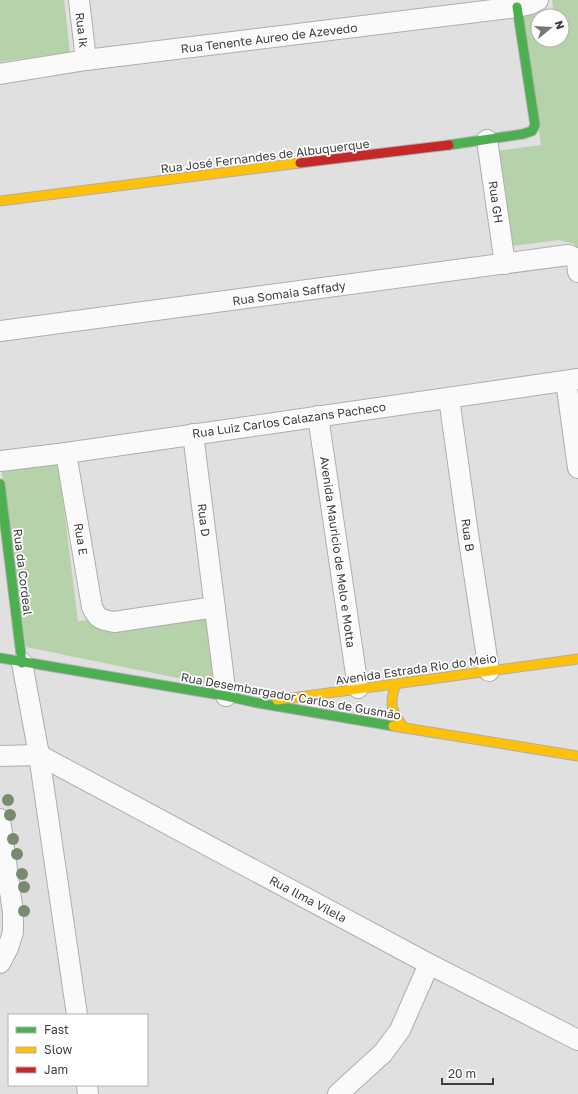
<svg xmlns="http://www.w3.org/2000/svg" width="578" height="1094" font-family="'Golos Text',sans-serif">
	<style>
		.green { fill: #b6d2aa; fill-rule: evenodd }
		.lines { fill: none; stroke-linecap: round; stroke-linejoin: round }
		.street-casing { stroke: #aeaeae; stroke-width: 22 }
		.fast-casing { stroke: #aeaeae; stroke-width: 11 }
		.slow-casing { stroke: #aeaeae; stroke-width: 11 }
		.jam-casing { stroke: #aeaeae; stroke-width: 11 }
		.street { stroke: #fafafa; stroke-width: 20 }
		.fast { stroke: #4caf50; stroke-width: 9 }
		.slow { stroke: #ffc107; stroke-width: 9 }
		.jam { stroke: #c62828; stroke-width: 9 }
		.tree { fill: #788b6f }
		.labels { text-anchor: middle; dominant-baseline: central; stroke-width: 3.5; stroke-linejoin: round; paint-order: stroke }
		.street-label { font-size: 12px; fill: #3c3d3d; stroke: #fff }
	</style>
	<rect width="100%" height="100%" fill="#e0e0e0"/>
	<g class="green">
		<polygon points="0,0 64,0 70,52 0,62"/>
		<path d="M552,0H578V249L574,244L559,240L504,247L490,152L541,145L522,13L553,9ZM538,16H562V40H538Z"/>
		<polygon points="58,460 78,621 146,616 211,615 217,686 26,647 1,467"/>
	</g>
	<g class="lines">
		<defs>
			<g id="street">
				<polyline points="79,0 86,60"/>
				<polyline points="0,74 86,60 517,7 530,4 538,0"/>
				<polyline points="487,140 505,264"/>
				<path d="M0,331L568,255C578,257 577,263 578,272"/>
				<polyline points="566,381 578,468"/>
				<polyline points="449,398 468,534 489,671"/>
				<polyline points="318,416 358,688"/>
				<polyline points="193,434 226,696"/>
				<path d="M66,453L92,607C97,619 102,620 114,622L215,607"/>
				<polyline points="0,461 66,453 578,379"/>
				<polyline points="22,663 39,755 77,1015"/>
				<polyline points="0,756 39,755 429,964 578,1040"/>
				<polyline points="0,819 13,913 13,932 8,948 0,963"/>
				<polyline points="87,1085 88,1094"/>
				<polyline points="338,1094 383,1053 400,1030 429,964"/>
			</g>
			<g id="fast">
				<polyline points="449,145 523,134 532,131 535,125 517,7"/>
				<polyline points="0,484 22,663"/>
				<polyline points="0,658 226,696 258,703 393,726"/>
			</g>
			<g id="slow">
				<polyline points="0,201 300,163"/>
				<path d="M396,684C388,705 392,711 404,728"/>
				<polyline points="277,700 578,659"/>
				<polyline points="393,726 578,756"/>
			</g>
			<polyline id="jam" points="300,163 449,145"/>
		</defs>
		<use href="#street" class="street-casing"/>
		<use href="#fast" class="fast-casing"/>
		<use href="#slow" class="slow-casing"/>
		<use href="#jam" class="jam-casing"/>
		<use href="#street" class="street"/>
		<use href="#fast" class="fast"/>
		<use href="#slow" class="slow"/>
		<use href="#jam" class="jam"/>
	</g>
	<g class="tree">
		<circle cx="8" cy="800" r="6"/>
		<circle cx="10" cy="815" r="6"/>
		<circle cx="13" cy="839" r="6"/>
		<circle cx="17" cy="854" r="6"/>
		<circle cx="22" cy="874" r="6"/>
		<circle cx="24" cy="887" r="6"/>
		<circle cx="24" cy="911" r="6"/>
	</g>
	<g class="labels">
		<g class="street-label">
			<text transform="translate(82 30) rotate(83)">Rua Ik</text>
			<text transform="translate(269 38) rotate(-7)">Rua Tenente Aureo de Azevedo</text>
			<text transform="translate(265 156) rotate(-7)">Rua José Fernandes de Albuquerque</text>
			<text transform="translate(496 202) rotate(82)">Rua GH</text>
			<text transform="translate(289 293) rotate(-8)">Rua Somaia Saffady</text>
			<text transform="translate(289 420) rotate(-8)">Rua Luiz Carlos Calazans Pacheco</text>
			<text transform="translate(204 520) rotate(83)">Rua D</text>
			<text transform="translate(468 535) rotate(82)">Rua B</text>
			<text transform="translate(81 539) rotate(81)">Rua E</text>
			<text transform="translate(338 552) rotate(82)">Avenida Mauricio de Melo e Motta</text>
			<text transform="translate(23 572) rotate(83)">Rua da Cordeal</text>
			<text transform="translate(416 669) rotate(-8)">Avenida Estrada Rio do Meio</text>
			<text transform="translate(291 696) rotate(10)">Rua Desembargador Carlos de Gusmão</text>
			<text transform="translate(308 899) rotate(28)">Rua Ilma Vilela</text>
		</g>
	</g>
	<rect x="8" y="1014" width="140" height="72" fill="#ffffff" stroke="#b1b1b1"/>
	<rect x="16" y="1027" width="20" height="6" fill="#4caf50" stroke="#b1b1b1"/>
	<text x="44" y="1034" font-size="12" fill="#3c3d3d">Fast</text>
	<rect x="16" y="1047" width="20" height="6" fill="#ffc107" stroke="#b1b1b1"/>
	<text x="44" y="1054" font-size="12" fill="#3c3d3d">Slow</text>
	<rect x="16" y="1067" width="20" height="6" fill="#c62828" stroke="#b1b1b1"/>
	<text x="44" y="1074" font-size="12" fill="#3c3d3d">Jam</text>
	<g transform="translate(550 28) rotate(72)"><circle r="19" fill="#ffffff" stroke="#b1b1b1"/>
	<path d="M0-3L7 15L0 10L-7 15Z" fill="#757676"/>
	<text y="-6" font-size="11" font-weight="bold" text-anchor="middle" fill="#3c3d3d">N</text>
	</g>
	<path d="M442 1078v6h51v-6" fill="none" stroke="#3c3d3d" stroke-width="2"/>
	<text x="448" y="1078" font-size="12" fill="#3c3d3d" stroke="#ffffff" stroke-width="3" paint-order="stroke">20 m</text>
</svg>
